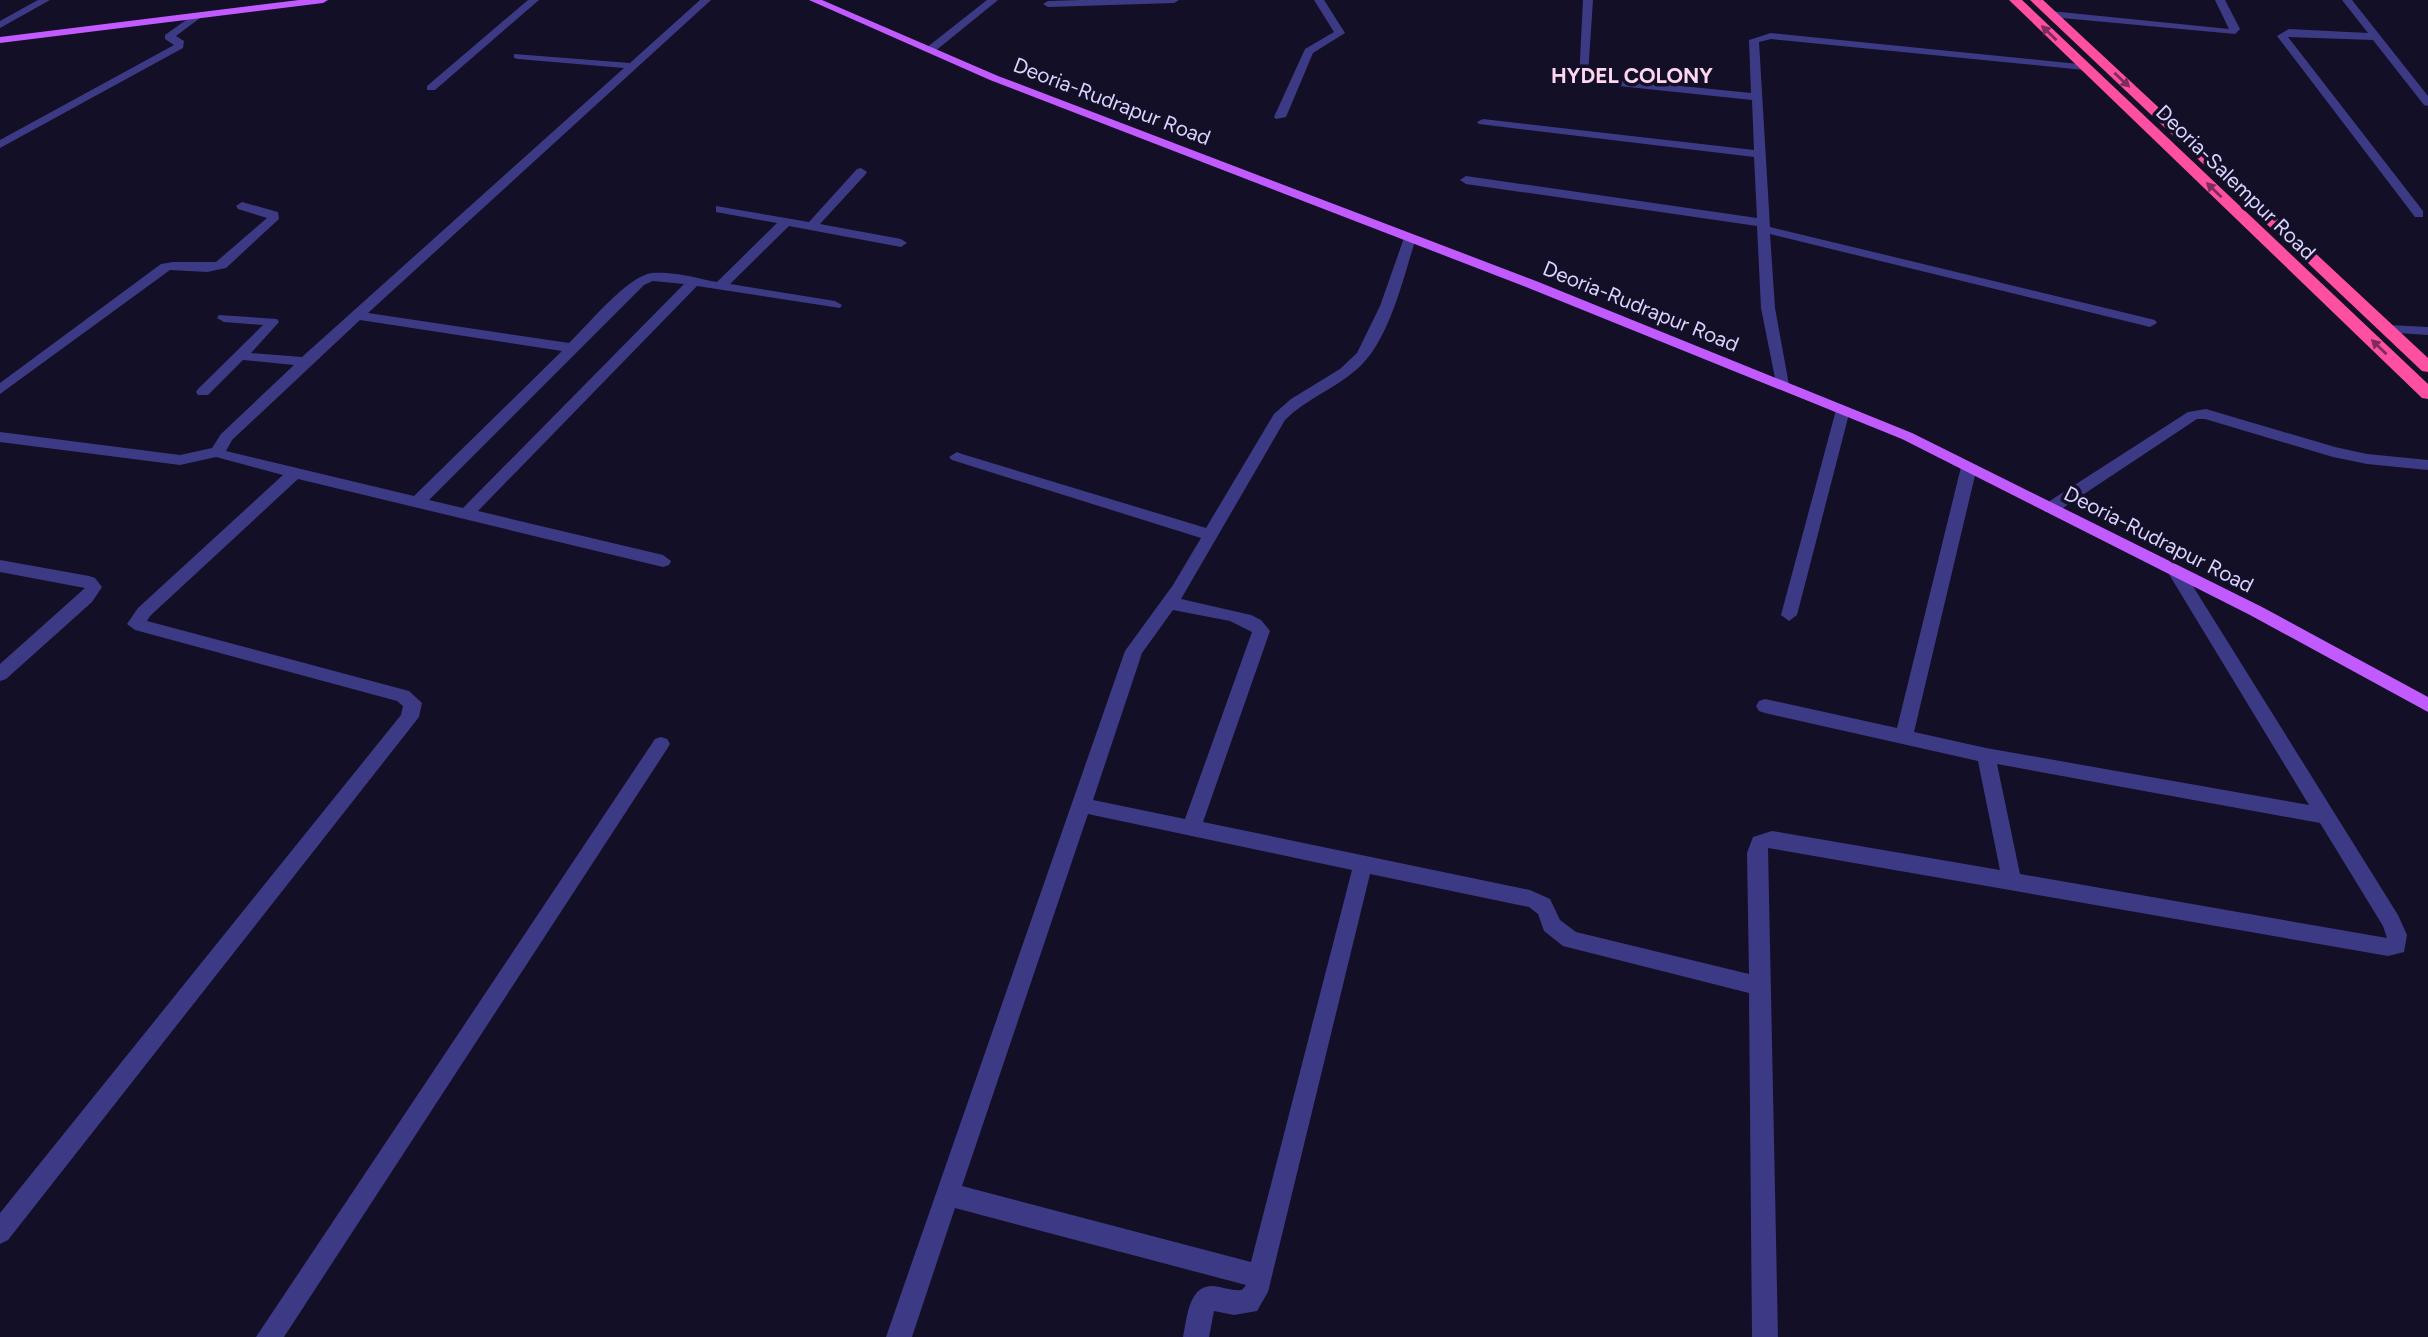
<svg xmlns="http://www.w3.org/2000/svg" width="2428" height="1337" font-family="Figtree,sans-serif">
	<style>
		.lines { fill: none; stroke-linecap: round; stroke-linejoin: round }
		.minor { fill: #3d3a85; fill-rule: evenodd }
		.major { fill: #c25bff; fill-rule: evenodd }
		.highway { fill: #ff4fa3; fill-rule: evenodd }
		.oneway { fill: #7d2c5e }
		.labels { text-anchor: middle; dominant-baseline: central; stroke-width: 7; stroke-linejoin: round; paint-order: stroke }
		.far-neighbourhood-label { font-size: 21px; font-weight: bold; fill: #ffd6f0; stroke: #130f26 }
		.far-street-label { font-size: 21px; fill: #d9d4ff; stroke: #130f26 }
	</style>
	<rect width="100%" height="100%" fill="#130f26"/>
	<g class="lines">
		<g class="minor">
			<polygon points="38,0 50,0 0,28 0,21"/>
			<polygon points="528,0 539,0 435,90 427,90 427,86"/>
			<path d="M700,0H711L368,313L569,343C588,325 627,276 652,273C673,271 696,278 717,282L777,223L716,212V206L809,222L857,169L861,168L867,172L865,175L820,224L901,239L907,243L901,247L789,226L730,284L835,301L842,305L840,308L697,286L478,511L663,555L671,561L669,565L663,567L298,479L150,616L147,621L409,691L422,703L419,717L8,1240L0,1244V1213L401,715L403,706L397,701L135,630L127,624L138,608L283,475L216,457L180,465L0,442V432L180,455L212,448L221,434L294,365L243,360L208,395H198L196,392L198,389L263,325L224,322L217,318L219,315L277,319L279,322L251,353L302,357L624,68L518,59L514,58V54L630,63ZM653,281L684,284L463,508L429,500L644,285ZM360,320L562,351L414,496L226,451L232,440Z"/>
			<polygon points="987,0 998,0 934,52 926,52 926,48"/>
			<polygon points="1080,0 1179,0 1174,3 1048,7 1043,4 1048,1"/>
			<polygon points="1314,0 1324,0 1345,33 1313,53 1286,117 1276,119 1274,117 1305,49 1334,32"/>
			<polygon points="1583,0 1593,0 1588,75 1592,77 1751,93 1749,40 1771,33 2088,65 2089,67 2084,70 1771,39 1759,42 1770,227 2155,320 2157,323 2150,327 1770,234 1775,308 1789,385 1787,388 1777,388 1761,308 1757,226 1466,184 1460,180 1466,176 1757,218 1754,157 1479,124 1477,122 1483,119 1754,150 1752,100 1590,83 1579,79"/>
			<polygon points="2215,0 2225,0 2240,29 2235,34 2051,17 2046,14 2051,11 2229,29"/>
			<polygon points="2342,0 2352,0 2428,96 2428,106 2424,105 2373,40 2288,37 2423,211 2423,217 2415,217 2277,36 2289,29 2368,33"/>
			<polygon points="196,13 200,14 200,18 176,36 184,41 183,48 0,148 0,140 174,45 165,39 165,35"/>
			<polygon points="242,202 278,212 279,219 226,268 207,272 170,270 0,394 0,383 161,264 173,262 216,262 267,218 238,209 236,206"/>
			<path d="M1410,234L1416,238C1403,278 1389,343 1356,370C1334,389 1306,399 1285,420L1181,599L1251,615L1261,620L1270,631L1203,822L1530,890L1550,899L1560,920L1576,932L1749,974L1747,853L1753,837L1772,831L2000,870L1978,761L1765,713L1759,711L1756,706L1759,701L1765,699L1897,728L1961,467L1969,462L1977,467L1914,732L1986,748L2309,805L2167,571L2169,567H2181L2398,915L2407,935L2404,952L2388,956L1768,848L1778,1337H1752L1749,993L1563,946L1544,931L1538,914L1529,907L1370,874L1268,1292L1257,1311L1234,1315L1214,1311L1209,1337H1183C1187,1320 1188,1285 1213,1286C1223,1287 1232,1291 1242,1290L1246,1285L955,1208L912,1337H886L1125,651L1173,585L1201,538L952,460L949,457L957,452L962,454L1206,528L1274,414L1291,399L1340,369L1357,353L1380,306L1404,238ZM1173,610L1230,621L1252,632L1185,819L1093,800L1142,653ZM1997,764L2320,823L2383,926L2387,938L2020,874ZM1088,814L1352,870L1251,1262L962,1186Z"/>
			<polygon points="2388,325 2428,327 2428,335 2383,332 2383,326"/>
			<polygon points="1843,405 1850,410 1797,615 1789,621 1781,615 1836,410"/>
			<polygon points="2206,409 2335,447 2367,454 2428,460 2428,470 2367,464 2333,457 2205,419 2197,419 2057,512 2045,512 2043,508 2045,504 2188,412"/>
			<polygon points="0,560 89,576 95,578 102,587 92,602 6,679 0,681 0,664 85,588 0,572"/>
			<polygon points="661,737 667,739 670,744 667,749 284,1337 256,1337 655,739"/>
		</g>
		<g class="major">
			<polygon points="299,0 328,0 323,3 0,43 0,37"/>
			<polygon points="809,0 822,0 998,76 1536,281 1912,433 2262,607 2428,697 2428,712 2250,615 1902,439 1526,287 990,80"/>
		</g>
		<g class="highway">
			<polygon points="2009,0 2022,0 2428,384 2428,399 2422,398"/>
			<polygon points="2030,0 2043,0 2428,358 2428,372 2422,371"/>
		</g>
	</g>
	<defs><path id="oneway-solid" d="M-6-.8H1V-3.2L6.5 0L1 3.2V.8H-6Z" transform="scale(1.75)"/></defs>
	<g class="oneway">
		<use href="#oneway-solid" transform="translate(2049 33) rotate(-136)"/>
		<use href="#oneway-solid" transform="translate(2122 80) rotate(43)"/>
		<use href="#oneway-solid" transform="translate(2214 190) rotate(-136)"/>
		<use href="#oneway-solid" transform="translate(2379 347) rotate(-136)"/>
	</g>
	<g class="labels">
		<g class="far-neighbourhood-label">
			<text x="1632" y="75">HYDEL COLONY</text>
		</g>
		<g class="far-street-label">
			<text transform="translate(1112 101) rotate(21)">Deoria-Rudrapur Road</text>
			<text transform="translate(2236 182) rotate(44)">Deoria-Salempur Road</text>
			<text transform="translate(1641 306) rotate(22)">Deoria-Rudrapur Road</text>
			<text transform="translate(2159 539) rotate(27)">Deoria-Rudrapur Road</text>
		</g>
	</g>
</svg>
